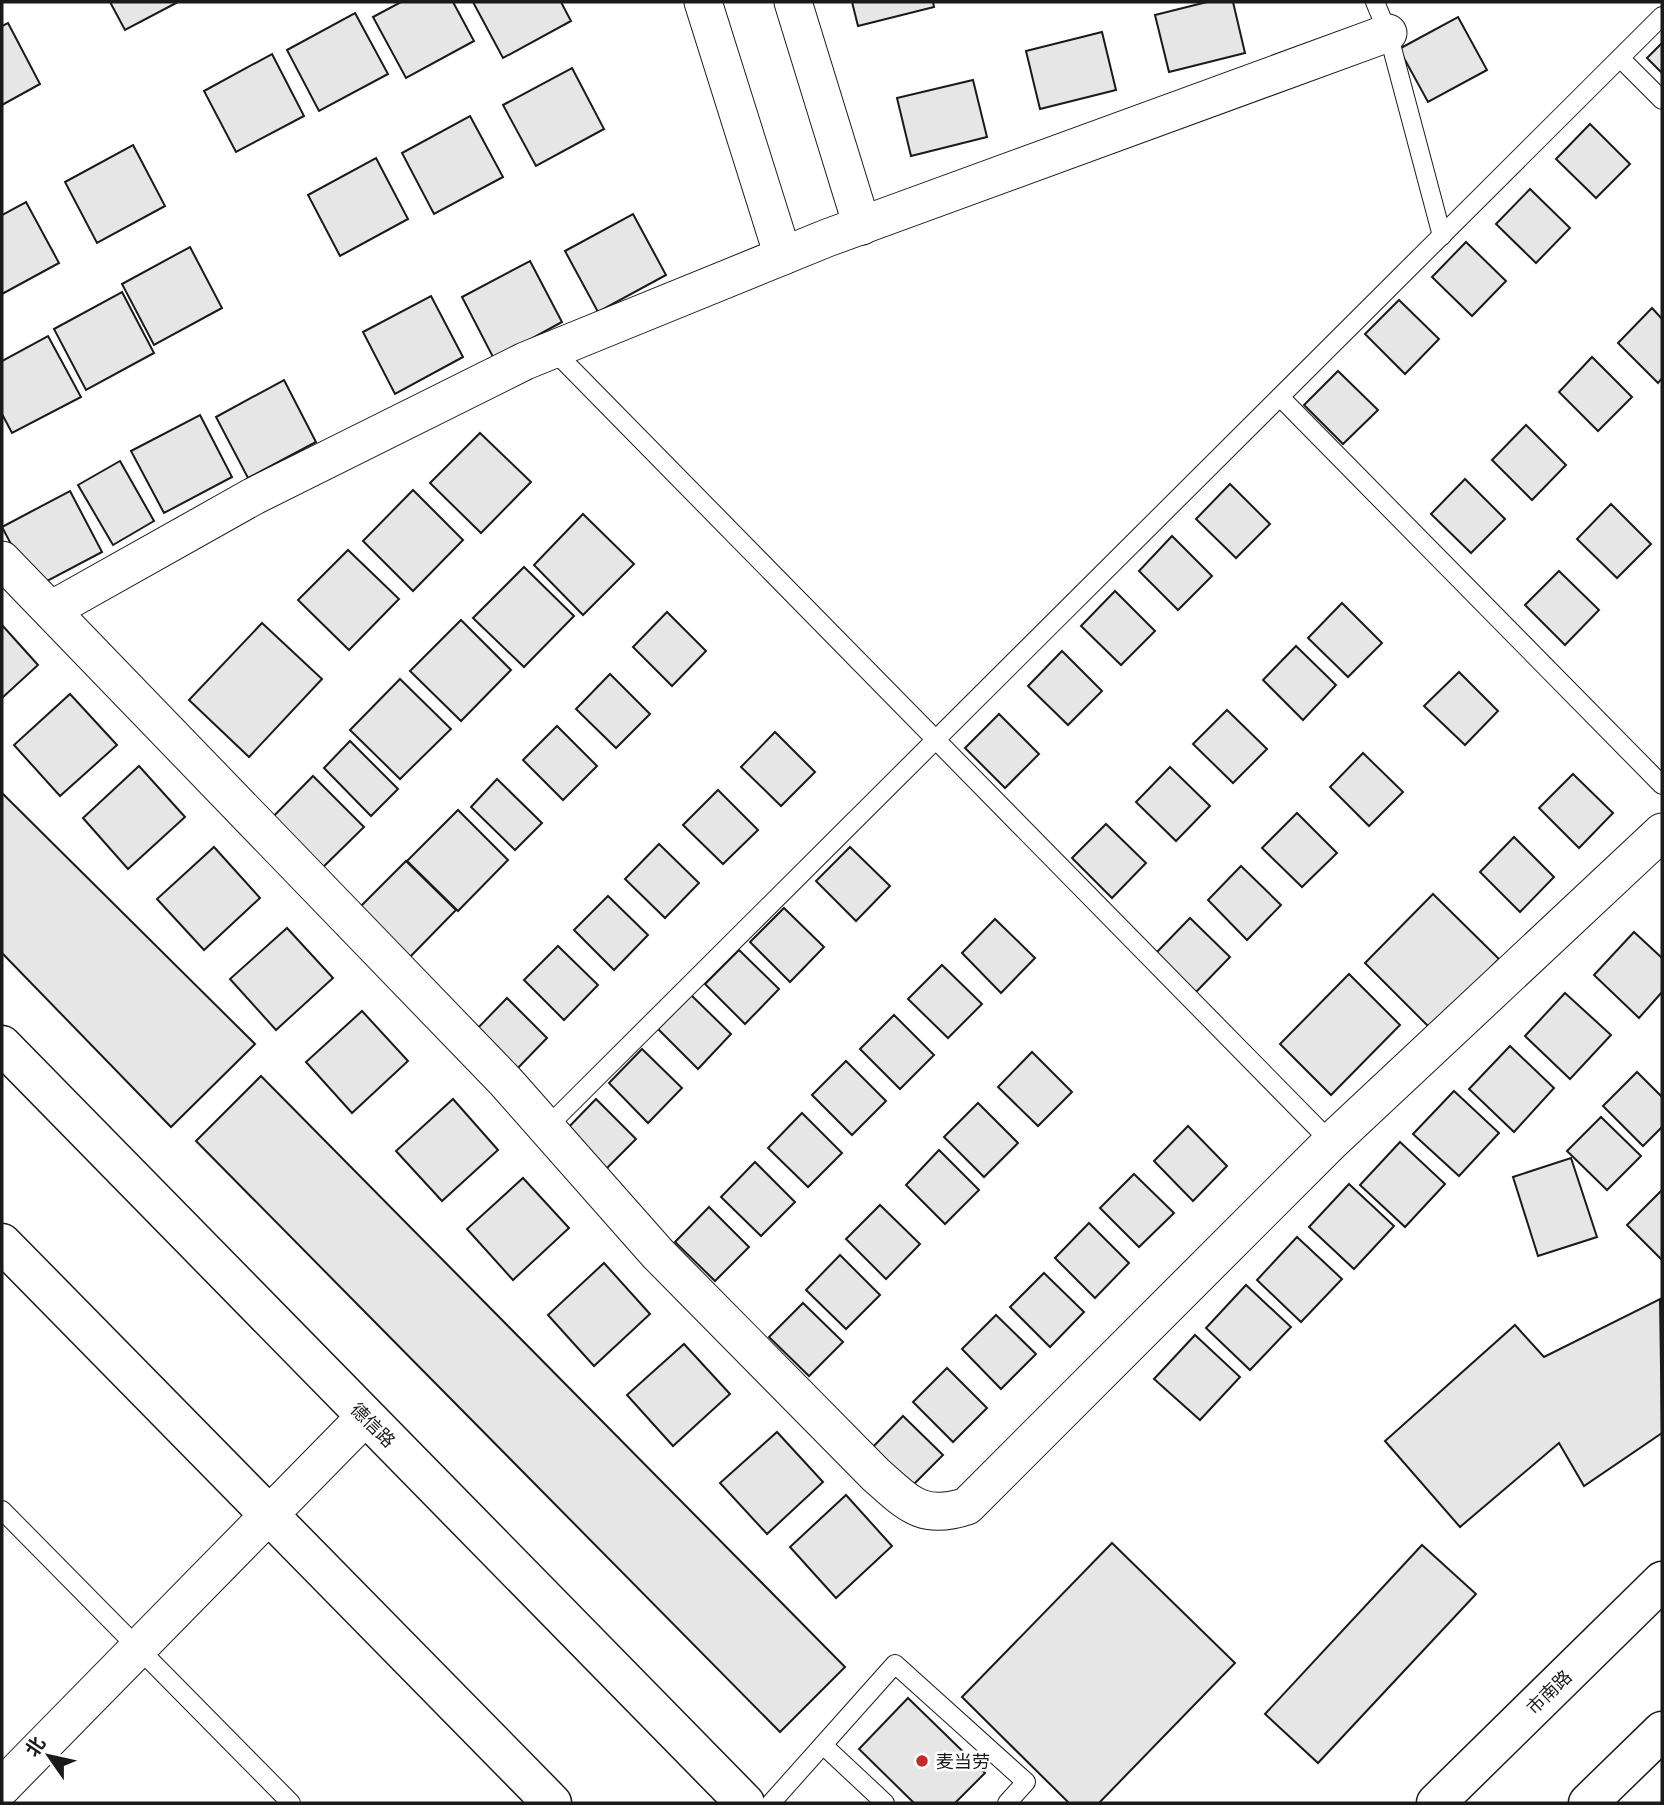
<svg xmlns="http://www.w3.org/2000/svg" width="1664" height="1805" font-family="Poppins,'Noto Sans SC',sans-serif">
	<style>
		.building { fill: #e6e6e6; stroke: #1a1a1a; stroke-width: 2 }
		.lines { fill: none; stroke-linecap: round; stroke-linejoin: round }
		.lane-casing { stroke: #1a1a1a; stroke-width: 20 }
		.street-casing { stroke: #1a1a1a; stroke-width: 39 }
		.secondary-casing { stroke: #1a1a1a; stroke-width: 41 }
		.highway-casing { stroke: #1a1a1a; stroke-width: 41 }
		.lane { stroke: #fff; stroke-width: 18 }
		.street { stroke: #fff; stroke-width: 37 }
		.secondary { stroke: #fff; stroke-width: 38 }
		.highway { stroke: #fff; stroke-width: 38 }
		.poi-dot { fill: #c62828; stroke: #fff; stroke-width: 2.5 }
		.labels { text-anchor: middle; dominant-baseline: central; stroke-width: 5; stroke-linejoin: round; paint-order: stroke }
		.street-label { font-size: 18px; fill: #1a1a1a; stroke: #fff }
		.poi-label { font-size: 18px; fill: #1a1a1a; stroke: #fff; text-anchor: start }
	</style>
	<rect width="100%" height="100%" fill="#fff"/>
	<g class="building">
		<polygon points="110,2 178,2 125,30"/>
		<polygon points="401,2 453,2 474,41 406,78 373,17"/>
		<polygon points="473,2 561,2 571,21 503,58"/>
		<polygon points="852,2 933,2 934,7 858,26"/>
		<polygon points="1207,2 1233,2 1245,53 1169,72 1155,15"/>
		<polygon points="355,13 388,74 319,111 287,50"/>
		<polygon points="1458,17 1487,70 1428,102 1399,49"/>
		<polygon points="8,23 40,84 2,105 2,26"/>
		<polygon points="1102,32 1116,90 1040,109 1026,51"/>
		<polygon points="1662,43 1662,73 1647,58"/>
		<polygon points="272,54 304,116 236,152 204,91"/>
		<polygon points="572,68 604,129 536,166 503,105"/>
		<polygon points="973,80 987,137 911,156 897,98"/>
		<polygon points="470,116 503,177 434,214 402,153"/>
		<polygon points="1590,124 1630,164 1596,198 1556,159"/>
		<polygon points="133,145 165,206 97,243 65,182"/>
		<polygon points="376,158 408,219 340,256 308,195"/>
		<polygon points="1530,189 1570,228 1536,263 1496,224"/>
		<polygon points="26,202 59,263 2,294 2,215"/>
		<polygon points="633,214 666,275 598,312 565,251"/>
		<polygon points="1466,242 1506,281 1472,316 1432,277"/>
		<polygon points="190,247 222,308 154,345 122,284"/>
		<polygon points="530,261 562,322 494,359 462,297"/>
		<polygon points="122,292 154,353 86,390 54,329"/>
		<polygon points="431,296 463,357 395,394 363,332"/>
		<polygon points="1399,300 1439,339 1405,374 1365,334"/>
		<polygon points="1652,308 1662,319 1662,378 1658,383 1618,343"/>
		<polygon points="48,336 81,397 12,433 2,414 2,361"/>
		<polygon points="1592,357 1632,397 1598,431 1559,392"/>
		<polygon points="1338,371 1378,410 1343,444 1304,405"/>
		<polygon points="284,380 316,442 248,478 216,417"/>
		<polygon points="200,415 232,477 164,513 131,451"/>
		<polygon points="1526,425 1566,465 1532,500 1492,460"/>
		<polygon points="480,433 531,482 481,533 430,483"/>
		<polygon points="120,461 154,521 113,545 78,485"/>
		<polygon points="1465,479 1505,519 1471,553 1431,514"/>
		<polygon points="1230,484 1270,524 1236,558 1196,519"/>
		<polygon points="413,490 463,540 413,591 363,541"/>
		<polygon points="70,491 102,552 34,588 2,527"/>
		<polygon points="1611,504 1651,544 1617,578 1577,539"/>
		<polygon points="583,514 634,564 583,615 534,565"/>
		<polygon points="1172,536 1212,576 1178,610 1139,571"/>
		<polygon points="348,550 399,599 349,650 298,600"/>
		<polygon points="524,567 574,616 524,667 473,618"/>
		<polygon points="1559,571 1599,610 1565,645 1525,605"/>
		<polygon points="1115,591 1155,631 1121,665 1081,626"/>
		<polygon points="1342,603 1382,643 1348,677 1308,638"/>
		<polygon points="667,612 706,651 672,686 633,647"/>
		<polygon points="461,620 511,670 461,721 410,671"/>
		<polygon points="262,623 322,679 249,757 189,700"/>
		<polygon points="2,625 38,665 2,698"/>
		<polygon points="1296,646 1336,685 1303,720 1263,680"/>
		<polygon points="1062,651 1102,691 1068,725 1028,686"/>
		<polygon points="1459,672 1498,711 1465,745 1424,706"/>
		<polygon points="610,674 650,714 616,748 576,709"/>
		<polygon points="400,679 451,729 400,779 350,730"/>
		<polygon points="70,694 117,745 60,796 14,745"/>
		<polygon points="1227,710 1267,749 1233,783 1193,744"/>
		<polygon points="999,714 1039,754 1005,788 965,748"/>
		<polygon points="557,726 597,766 563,800 523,760"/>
		<polygon points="775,732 815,772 781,806 741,767"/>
		<polygon points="350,741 398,789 371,816 324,768"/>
		<polygon points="1363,753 1403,792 1369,826 1330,787"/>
		<polygon points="139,766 185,817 128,869 83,818"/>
		<polygon points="1170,767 1210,806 1176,841 1136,802"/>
		<polygon points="1573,774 1613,813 1579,848 1539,808"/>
		<polygon points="313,776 364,827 313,877 263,827"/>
		<polygon points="497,779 542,823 515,850 471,807"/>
		<polygon points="718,790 758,830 723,864 683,825"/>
		<polygon points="2,793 255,1044 171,1127 2,953"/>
		<polygon points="458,810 508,860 458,911 407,861"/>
		<polygon points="1297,813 1337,853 1302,887 1262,848"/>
		<polygon points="1106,824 1146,863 1112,898 1072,858"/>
		<polygon points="1514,837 1554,877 1520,912 1480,872"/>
		<polygon points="659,844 699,883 665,918 625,879"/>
		<polygon points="214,847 260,898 204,950 157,899"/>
		<polygon points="850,847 890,886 856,921 816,881"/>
		<polygon points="406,861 456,910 406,961 355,912"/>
		<polygon points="1241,866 1281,905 1247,940 1208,900"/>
		<polygon points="1433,894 1499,959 1431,1029 1365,963"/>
		<polygon points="608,896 648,935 614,970 574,930"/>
		<polygon points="784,908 824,947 790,982 750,942"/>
		<polygon points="1190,918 1230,957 1196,992 1156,953"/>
		<polygon points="995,919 1035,958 1001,993 962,953"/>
		<polygon points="287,928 333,978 276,1030 230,979"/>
		<polygon points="1634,932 1662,958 1662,992 1639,1018 1594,975"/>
		<polygon points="558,946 598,985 564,1020 524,980"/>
		<polygon points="739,950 779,989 745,1024 705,984"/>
		<polygon points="942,965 982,1004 948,1038 908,999"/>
		<polygon points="1349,974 1400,1025 1331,1095 1280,1044"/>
		<polygon points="1565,993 1611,1035 1570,1079 1525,1036"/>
		<polygon points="691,995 731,1034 698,1069 658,1029"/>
		<polygon points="507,998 547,1038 513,1073 473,1033"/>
		<polygon points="362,1011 408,1061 352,1113 306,1062"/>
		<polygon points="894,1015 934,1055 900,1089 860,1049"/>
		<polygon points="1510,1046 1554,1088 1514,1132 1469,1089"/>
		<polygon points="642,1049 682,1088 648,1123 609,1083"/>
		<polygon points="1032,1052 1072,1092 1038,1126 998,1087"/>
		<polygon points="846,1061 886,1101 852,1135 812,1095"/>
		<polygon points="1637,1072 1662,1097 1662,1127 1643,1146 1603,1106"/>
		<polygon points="261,1076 845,1667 780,1732 196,1141"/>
		<polygon points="1454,1091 1499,1133 1459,1176 1413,1134"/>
		<polygon points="453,1099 498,1150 442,1201 396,1151"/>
		<polygon points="596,1099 636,1139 602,1173 562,1134"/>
		<polygon points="978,1103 1018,1143 984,1177 944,1137"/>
		<polygon points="802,1113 842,1153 808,1187 768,1148"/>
		<polygon points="1601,1117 1641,1156 1607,1190 1567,1151"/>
		<polygon points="1188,1126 1227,1166 1193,1201 1154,1161"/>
		<polygon points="1400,1142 1445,1184 1405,1227 1360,1185"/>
		<polygon points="939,1150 979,1190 945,1224 906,1185"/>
		<polygon points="1571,1158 1597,1237 1538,1256 1513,1177"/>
		<polygon points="755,1162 795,1202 761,1236 721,1197"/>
		<polygon points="1134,1174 1174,1213 1139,1247 1100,1208"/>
		<polygon points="523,1178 569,1228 513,1280 467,1229"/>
		<polygon points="1349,1184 1394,1226 1354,1269 1309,1227"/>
		<polygon points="1661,1191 1662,1192 1662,1260 1627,1225"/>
		<polygon points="880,1205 920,1244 886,1279 846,1239"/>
		<polygon points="709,1207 749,1247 715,1281 675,1242"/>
		<polygon points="1089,1223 1129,1263 1095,1298 1055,1258"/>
		<polygon points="1297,1237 1342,1279 1301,1322 1257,1280"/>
		<polygon points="840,1255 880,1295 846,1329 806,1290"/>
		<polygon points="604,1263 650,1314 594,1366 548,1315"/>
		<polygon points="1044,1273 1084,1312 1050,1347 1010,1307"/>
		<polygon points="1246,1285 1291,1327 1250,1370 1206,1328"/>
		<polygon points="1660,1299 1662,1433 1584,1486 1559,1443 1460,1527 1385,1441 1515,1325 1544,1357"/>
		<polygon points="803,1303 843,1342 809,1376 769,1337"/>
		<polygon points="996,1315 1036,1354 1001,1389 962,1349"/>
		<polygon points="1195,1335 1240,1377 1200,1420 1154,1379"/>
		<polygon points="684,1344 730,1394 673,1446 627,1395"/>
		<polygon points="947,1368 987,1408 953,1442 913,1402"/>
		<polygon points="903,1416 943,1455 909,1489 869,1451"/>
		<polygon points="777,1432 823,1482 767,1534 720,1483"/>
		<polygon points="846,1495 892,1546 836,1598 790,1547"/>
		<polygon points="1112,1543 1235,1663 1099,1803 1069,1803 962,1697"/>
		<polygon points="1422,1545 1476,1594 1318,1763 1265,1714"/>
		<polygon points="908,1698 985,1773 955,1803 914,1803 859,1749"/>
	</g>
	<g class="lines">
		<defs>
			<g id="lane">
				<polyline points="1375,2 1388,33 1442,236"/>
				<polyline points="1620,58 1662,100"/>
				<polyline points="553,350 1331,1142"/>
				<polyline points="1280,397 1662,785"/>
				<polyline points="546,1128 1662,16"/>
				<polyline points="2,1510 291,1803"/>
				<polyline points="823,1745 885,1803"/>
				<polyline points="771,1803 895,1664 1026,1782 1007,1803"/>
			</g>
			<g id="street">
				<polyline points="703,2 783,256"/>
				<polyline points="793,2 862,226"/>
				<path d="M2,560L506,1082L658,1254L876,1475C908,1503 922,1521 967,1506L1331,1142L1662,832"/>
				<polyline points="51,610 254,496 525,361 827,238 1388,33"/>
				<polyline points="2,1787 365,1417"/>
			</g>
			<g id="secondary">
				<polyline points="2,1045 745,1803"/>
				<polyline points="2,1243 552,1803"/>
			</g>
			<g id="highway">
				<polyline points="1436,1803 1662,1581"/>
				<polyline points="1588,1803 1662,1731"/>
			</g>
		</defs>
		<use href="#lane" class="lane-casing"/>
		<use href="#street" class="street-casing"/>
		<use href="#secondary" class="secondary-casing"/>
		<use href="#highway" class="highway-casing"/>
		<use href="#lane" class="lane"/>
		<use href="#street" class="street"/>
		<use href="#secondary" class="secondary"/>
		<use href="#highway" class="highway"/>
	</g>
	<circle class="poi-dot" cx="922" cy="1761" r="7"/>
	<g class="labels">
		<g class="street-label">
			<text transform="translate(373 1425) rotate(45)">德信路</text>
			<text transform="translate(1549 1692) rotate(-44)">市南路</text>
		</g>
		<g class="poi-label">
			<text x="936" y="1761">麦当劳</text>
		</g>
	</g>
	<rect width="1664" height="1805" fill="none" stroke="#1a1a1a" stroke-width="7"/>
	<g transform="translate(49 1756) rotate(304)" stroke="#ffffff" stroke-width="5" paint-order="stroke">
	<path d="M0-5L12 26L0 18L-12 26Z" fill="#1a1a1a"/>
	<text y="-10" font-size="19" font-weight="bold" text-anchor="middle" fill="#1a1a1a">北</text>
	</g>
</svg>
